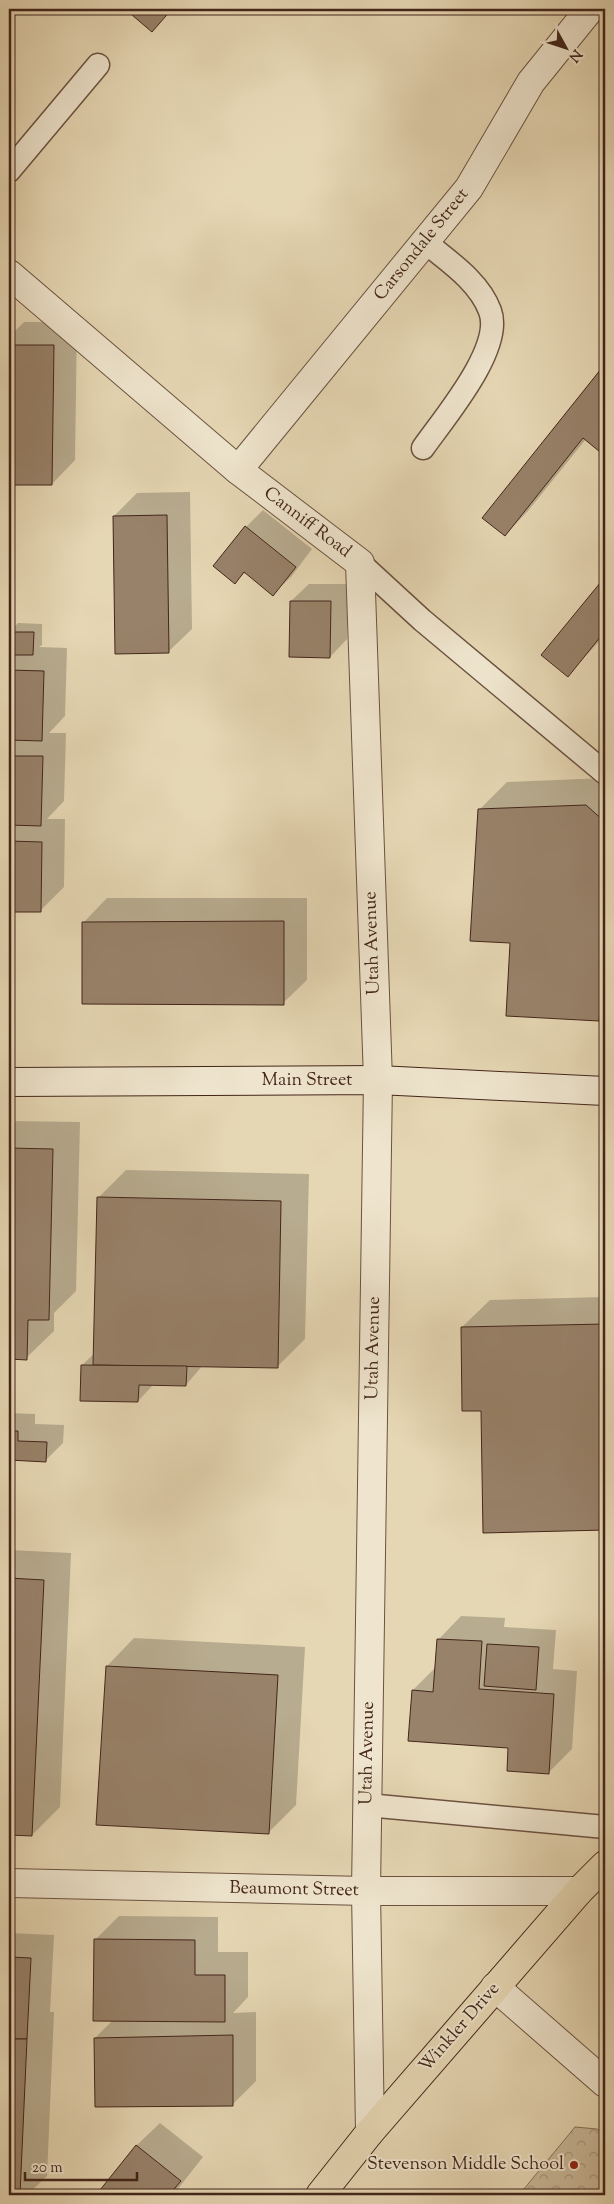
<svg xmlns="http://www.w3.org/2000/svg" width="614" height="2204" font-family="'Sorts Mill Goudy',serif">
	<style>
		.forest { fill: url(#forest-crowns); stroke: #866f5a }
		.shadow { fill: #0003 }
		.building { fill: #98826a; stroke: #43251a }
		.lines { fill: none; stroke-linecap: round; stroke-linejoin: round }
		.lane-casing { stroke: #6c5240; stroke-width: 25 }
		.street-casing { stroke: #6c5240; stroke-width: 30 }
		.secondary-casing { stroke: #43251a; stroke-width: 30 }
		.primary-casing { stroke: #43251a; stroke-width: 30 }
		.lane { stroke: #efe5ce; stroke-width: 22 }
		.street { stroke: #efe5ce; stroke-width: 28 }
		.secondary { stroke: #efe5ce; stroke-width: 28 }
		.primary { stroke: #e6d7b4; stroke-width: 28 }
		.poi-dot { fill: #8f2418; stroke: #efe5ce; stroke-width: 2 }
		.labels { text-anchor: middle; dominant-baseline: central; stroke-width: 4; stroke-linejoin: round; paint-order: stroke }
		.street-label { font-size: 18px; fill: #43251a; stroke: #efe5ce }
		.poi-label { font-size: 18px; fill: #43251a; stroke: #efe5ce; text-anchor: end }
	</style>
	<defs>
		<pattern id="forest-crowns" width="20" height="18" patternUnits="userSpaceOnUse" patternTransform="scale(1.25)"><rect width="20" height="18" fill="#cab99a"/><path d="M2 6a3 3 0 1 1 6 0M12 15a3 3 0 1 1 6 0" fill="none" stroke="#a6967d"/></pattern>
	</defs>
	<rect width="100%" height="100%" fill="#e6d7b4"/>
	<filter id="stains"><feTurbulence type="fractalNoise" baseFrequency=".004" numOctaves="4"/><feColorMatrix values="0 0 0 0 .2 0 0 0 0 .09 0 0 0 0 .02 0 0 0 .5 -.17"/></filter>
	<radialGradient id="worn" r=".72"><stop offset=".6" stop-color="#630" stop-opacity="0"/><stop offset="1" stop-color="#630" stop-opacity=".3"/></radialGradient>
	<polygon class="forest" points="575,2127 597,2129 605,2135 605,2195 519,2195"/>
	<g class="shadow">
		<polygon points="24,322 77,322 75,460 52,484 9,483 9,337"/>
		<polygon points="605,366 605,454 586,439 528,511 505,535 484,518"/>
		<polygon points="190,492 192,629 168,652 114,516 137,493"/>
		<polygon points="9,500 14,500 12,530 9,534"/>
		<polygon points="263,510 312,549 291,577 273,594 246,572 235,582 246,527"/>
		<polygon points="605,579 605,635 568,675 543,655"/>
		<polygon points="309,584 348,584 347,639 330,657 291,601"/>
		<polygon points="18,623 42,624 42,645 39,647 67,648 65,716 49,733 66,733 64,801 47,819 65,819 64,887 40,911 9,910 9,632"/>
		<polygon points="605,778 605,1013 599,1020 512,942 479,810 507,782"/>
		<polygon points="107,898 307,898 307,980 283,1003 84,922"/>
		<polygon points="11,1121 80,1122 76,1291 54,1313 54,1331 26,1358 9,1358 9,1123"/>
		<polygon points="126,1170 309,1174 305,1339 277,1367 203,1365 186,1385 154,1384 138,1401 82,1365 95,1353 98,1198"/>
		<polygon points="605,1297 605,1529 484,1531 482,1409 462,1327 490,1300"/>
		<polygon points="9,1413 35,1414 35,1424 64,1425 63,1443 46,1460 9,1459"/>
		<polygon points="9,1550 71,1553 60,1807 32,1835 9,1834"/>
		<polygon points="461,1616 505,1618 504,1627 556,1630 553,1669 577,1671 572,1749 548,1773 510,1746 413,1690 436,1667 438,1640"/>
		<polygon points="134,1638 305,1647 296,1805 268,1833 107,1666"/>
		<polygon points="119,1916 218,1917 218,1952 248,1952 248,1997 233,2013 256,2012 256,2081 233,2104 95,2038 113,2020 95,1940"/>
		<polygon points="9,1933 54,1935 50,2012 54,2012 47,2176 27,2195 9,2195"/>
		<polygon points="160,2123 203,2157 173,2195 97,2195 136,2146"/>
	</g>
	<g class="building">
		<polygon points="138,9 172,9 152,32 132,15"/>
		<polygon points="9,345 54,345 52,485 9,485"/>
		<polygon points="605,364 605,456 583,438 505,536 482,518"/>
		<polygon points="167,515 169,653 115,654 113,516"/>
		<polygon points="245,526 296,567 273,596 244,572 235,584 213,566"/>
		<polygon points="605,577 605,631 568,677 541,655"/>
		<polygon points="290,601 331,601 330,658 289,657"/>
		<polygon points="9,632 34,632 33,655 9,655"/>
		<polygon points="9,670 44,671 42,741 9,740"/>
		<polygon points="9,756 43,756 41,826 9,825"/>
		<polygon points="586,805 605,822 605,994 601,994 599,1021 506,1016 510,943 470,941 478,809"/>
		<polygon points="9,841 42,842 41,912 9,912"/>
		<polygon points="284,921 284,1005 82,1004 82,922"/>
		<polygon points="9,1148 53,1149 49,1320 28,1320 27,1360 9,1359"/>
		<polygon points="97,1197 281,1201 278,1368 93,1365"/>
		<polygon points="605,1324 605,1530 483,1533 481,1411 462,1411 461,1327"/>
		<polygon points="81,1365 187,1366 186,1386 139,1385 138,1402 80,1401"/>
		<polygon points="9,1431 18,1431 18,1441 47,1442 46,1462 9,1460"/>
		<polygon points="9,1578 44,1580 32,1836 9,1835"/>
		<polygon points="437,1639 482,1641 479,1689 554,1694 549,1774 507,1771 508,1748 408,1741 412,1690 433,1692"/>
		<polygon points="487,1644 539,1647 536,1690 484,1686"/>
		<polygon points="106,1666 278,1675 269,1834 96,1825"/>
		<polygon points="94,1939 195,1940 195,1975 225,1975 225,2022 93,2021"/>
		<polygon points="9,1957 31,1958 27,2039 9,2039"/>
		<polygon points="233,2035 233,2106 95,2107 94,2038"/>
		<polygon points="9,2039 27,2039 20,2195 9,2195"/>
		<polygon points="136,2145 181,2181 169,2195 96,2195"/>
	</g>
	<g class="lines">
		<defs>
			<g id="lane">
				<polyline points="9,171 98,65"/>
				<path d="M423,448C444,418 504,348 490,311C479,281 448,261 425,242"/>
				<polyline points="360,563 422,620 605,773"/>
				<polyline points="367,1805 605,1827"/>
			</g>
			<g id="street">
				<polyline points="9,274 238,470 360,563 378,1080 366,1891 370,2132"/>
				<polyline points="238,470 469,188 531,82 590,9"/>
				<polyline points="9,1883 366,1891 579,1891"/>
				<polyline points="495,1987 605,2083"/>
			</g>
			<polyline id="secondary" points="9,1082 378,1080 605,1091"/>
			<polyline id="primary" points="320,2195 370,2132 579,1891 605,1865"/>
		</defs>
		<use href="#lane" class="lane-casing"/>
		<use href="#street" class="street-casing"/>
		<use href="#secondary" class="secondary-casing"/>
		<use href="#primary" class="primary-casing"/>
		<use href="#lane" class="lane"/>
		<use href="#street" class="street"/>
		<use href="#secondary" class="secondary"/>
		<use href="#primary" class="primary"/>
	</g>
	<circle class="poi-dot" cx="574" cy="2165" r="5"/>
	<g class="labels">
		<g class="street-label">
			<text transform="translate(422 245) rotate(-51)">Carsondale Street</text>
			<text transform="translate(307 523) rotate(37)">Canniff Road</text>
			<text transform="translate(373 943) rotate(-92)">Utah Avenue</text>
			<text x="307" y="1081">Main Street</text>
			<text transform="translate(374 1348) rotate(-89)">Utah Avenue</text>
			<text transform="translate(368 1753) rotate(-89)">Utah Avenue</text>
			<text transform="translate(294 1890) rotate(1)">Beaumont Street</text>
			<text transform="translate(460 2028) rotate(-49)">Winkler Drive</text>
		</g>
		<g class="poi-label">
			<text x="564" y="2165">Stevenson Middle School</text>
		</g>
	</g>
	<rect width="614" height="2204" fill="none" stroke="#e6d7b4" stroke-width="30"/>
	<rect x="10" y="10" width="594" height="2184" fill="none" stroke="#43251a" stroke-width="2.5"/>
	<rect x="15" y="15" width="584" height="2174" fill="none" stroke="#43251a"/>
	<g transform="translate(566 48) rotate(130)" stroke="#efe5ce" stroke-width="4" paint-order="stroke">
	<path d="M0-4L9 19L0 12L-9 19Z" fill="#43251a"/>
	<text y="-8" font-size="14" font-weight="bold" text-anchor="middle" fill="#43251a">N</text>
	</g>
	<path d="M25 2172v8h112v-8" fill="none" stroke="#43251a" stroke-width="2.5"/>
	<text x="32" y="2172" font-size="15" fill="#43251a" stroke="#efe5ce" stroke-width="4" paint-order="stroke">20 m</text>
	<rect width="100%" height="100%" filter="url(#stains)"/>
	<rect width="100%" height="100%" fill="url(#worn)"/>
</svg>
